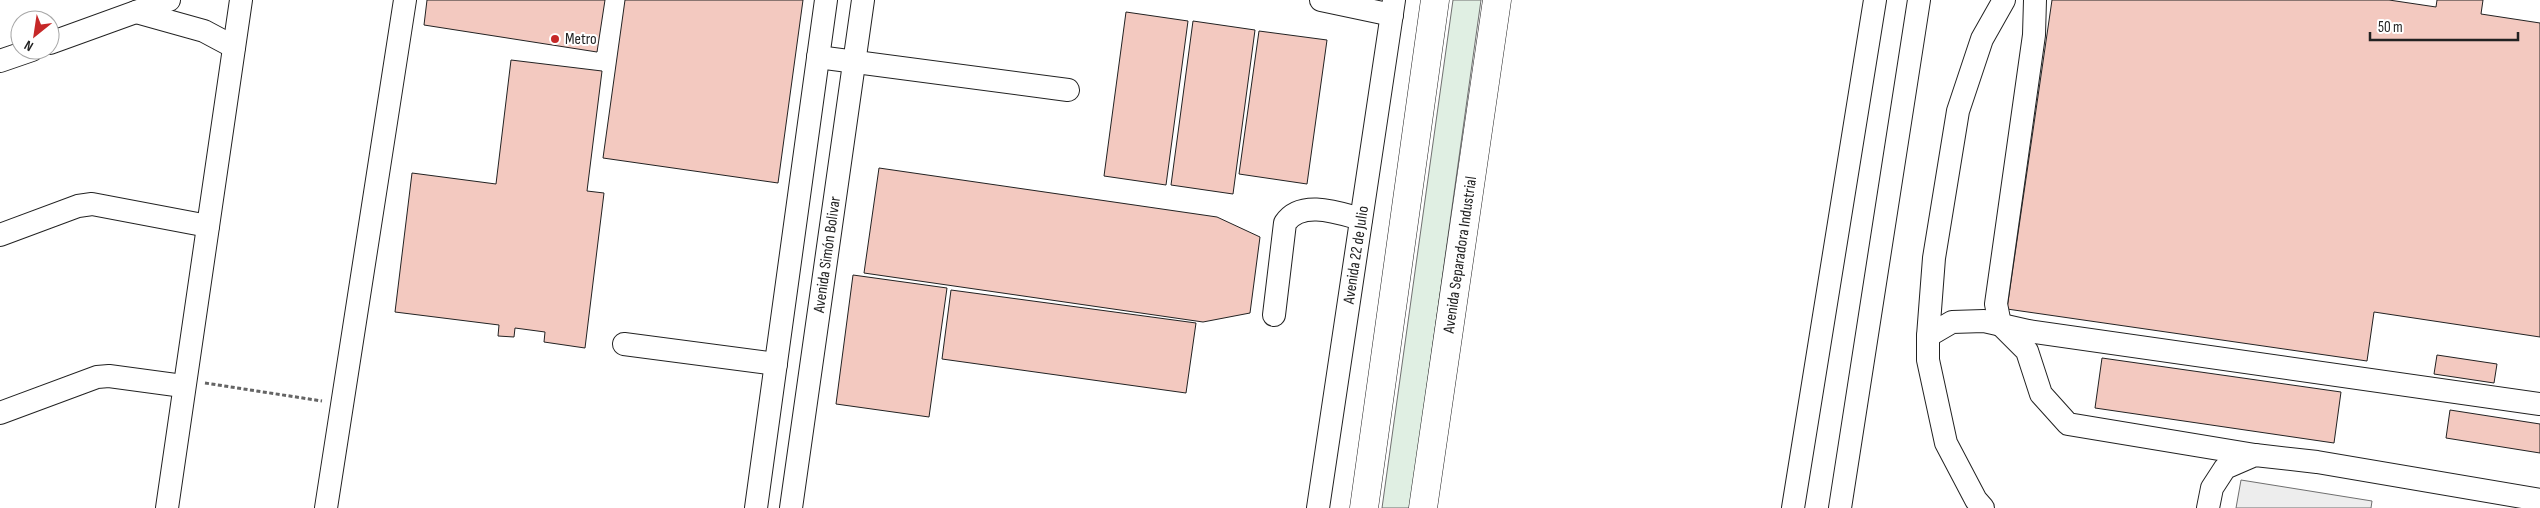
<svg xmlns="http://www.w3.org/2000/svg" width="2540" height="508" font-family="'Sofia Sans Condensed',sans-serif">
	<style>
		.green { fill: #e0efe3; stroke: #6f6f6f }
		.parking { fill: #ededed; stroke: #6f6f6f }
		.building { fill: #f3c9c0; stroke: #222 }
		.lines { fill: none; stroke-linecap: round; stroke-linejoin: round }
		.minor-casing { stroke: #222; stroke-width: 24 }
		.major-casing { stroke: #222; stroke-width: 29 }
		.path { stroke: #646464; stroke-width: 3; stroke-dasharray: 4 2.5; stroke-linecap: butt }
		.minor { stroke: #fff; stroke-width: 22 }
		.major { stroke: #fff; stroke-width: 28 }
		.poi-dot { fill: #c62828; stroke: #fff; stroke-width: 2 }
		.labels { text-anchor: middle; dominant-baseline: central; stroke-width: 4; stroke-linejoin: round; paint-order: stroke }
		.poi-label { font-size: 16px; fill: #222; stroke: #fff; text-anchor: start }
		.street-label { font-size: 16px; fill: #222; stroke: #fff }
	</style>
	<rect width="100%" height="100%" fill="#fff"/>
	<polygon class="green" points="1453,0 1481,0 1410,508 1382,508"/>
	<polygon class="parking" points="2241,480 2372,501 2371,508 2236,508"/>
	<g class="building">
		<polygon points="427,0 605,0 597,52 424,25"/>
		<polygon points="625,0 803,0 778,183 603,158"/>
		<polygon points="2052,0 2389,0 2436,7 2437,0 2483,0 2481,14 2540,23 2540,337 2374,312 2367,361 2007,309"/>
		<polygon points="1126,12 1188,21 1166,185 1104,176"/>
		<polygon points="1193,21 1255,30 1233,194 1171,185"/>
		<polygon points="1259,31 1327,40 1307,184 1239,174"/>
		<polygon points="511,60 602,71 587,191 604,193 585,348 544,342 545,332 515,328 514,337 498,336 499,325 395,312 412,173 496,184"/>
		<polygon points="879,168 1217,217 1260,237 1250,313 1203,322 864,273"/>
		<polygon points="853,275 947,288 929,417 836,404"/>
		<polygon points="951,290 1196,323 1186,393 942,359"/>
		<polygon points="2437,355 2497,364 2494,383 2434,374"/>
		<polygon points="2102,358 2341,392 2334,443 2095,408"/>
		<polygon points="2450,410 2540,424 2540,453 2446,438"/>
	</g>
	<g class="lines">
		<defs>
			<g id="minor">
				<polyline points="1321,0 1392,15"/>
				<polyline points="2035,0 2034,35 1996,304 2000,324 2027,351 2041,394 2068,424 2255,455"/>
				<polyline points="136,12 204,31 234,47"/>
				<polyline points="50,43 169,0"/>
				<polyline points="818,57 1068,90"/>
				<polyline points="0,61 32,50"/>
				<polyline points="0,235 78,206 92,204 208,226"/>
				<path d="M1274,315L1285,223C1301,199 1339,213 1361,219"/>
				<polyline points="1928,336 1952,322 1984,321 2028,331 2540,404"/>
				<polyline points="624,344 776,364"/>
				<polyline points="0,413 97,377 109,376 183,386"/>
				<polyline points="167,508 241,0"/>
				<polyline points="326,508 405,0"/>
				<polyline points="756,508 826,0"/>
				<path id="s1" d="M791,508L863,0"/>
				<path id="s2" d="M1318,508L1394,0"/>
				<polyline points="1793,508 1875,0"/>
				<polyline points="1840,508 1919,0"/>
				<polyline points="1983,508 1976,500 1946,443 1928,360 1928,336 1934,258 1958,111 1982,39 2004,0"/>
				<polyline points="2208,508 2212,488 2225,468 2255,455 2317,462 2540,500"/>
			</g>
			<g id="major">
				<polyline points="1364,508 1435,0"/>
				<path id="s3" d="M1423,508L1497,0"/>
			</g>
		</defs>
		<use href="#minor" class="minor-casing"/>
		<use href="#major" class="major-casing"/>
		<polyline class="path" points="205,383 322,401"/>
		<use href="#minor" class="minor"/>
		<use href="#major" class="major"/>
	</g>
	<circle class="poi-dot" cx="555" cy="39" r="5"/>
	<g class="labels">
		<g class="poi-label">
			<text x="565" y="39">Metro</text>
		</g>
		<g class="street-label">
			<text stroke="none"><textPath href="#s1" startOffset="256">Avenida Simón Bolivar</textPath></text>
			<text stroke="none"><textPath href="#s2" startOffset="256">Avenida 22 de Julio</textPath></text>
			<text stroke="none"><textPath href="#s3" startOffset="256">Avenida Separadora Industrial</textPath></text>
		</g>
	</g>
	<g transform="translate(35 35) rotate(210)"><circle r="24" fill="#ffffff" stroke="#a7a7a7"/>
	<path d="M0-4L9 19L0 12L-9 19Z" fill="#c62828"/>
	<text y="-8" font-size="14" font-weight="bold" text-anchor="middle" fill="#222222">N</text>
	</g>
	<path d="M2370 32v8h148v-8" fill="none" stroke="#222222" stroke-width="2.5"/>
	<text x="2378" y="32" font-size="15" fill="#222222" stroke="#ffffff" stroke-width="4" paint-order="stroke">50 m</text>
</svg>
